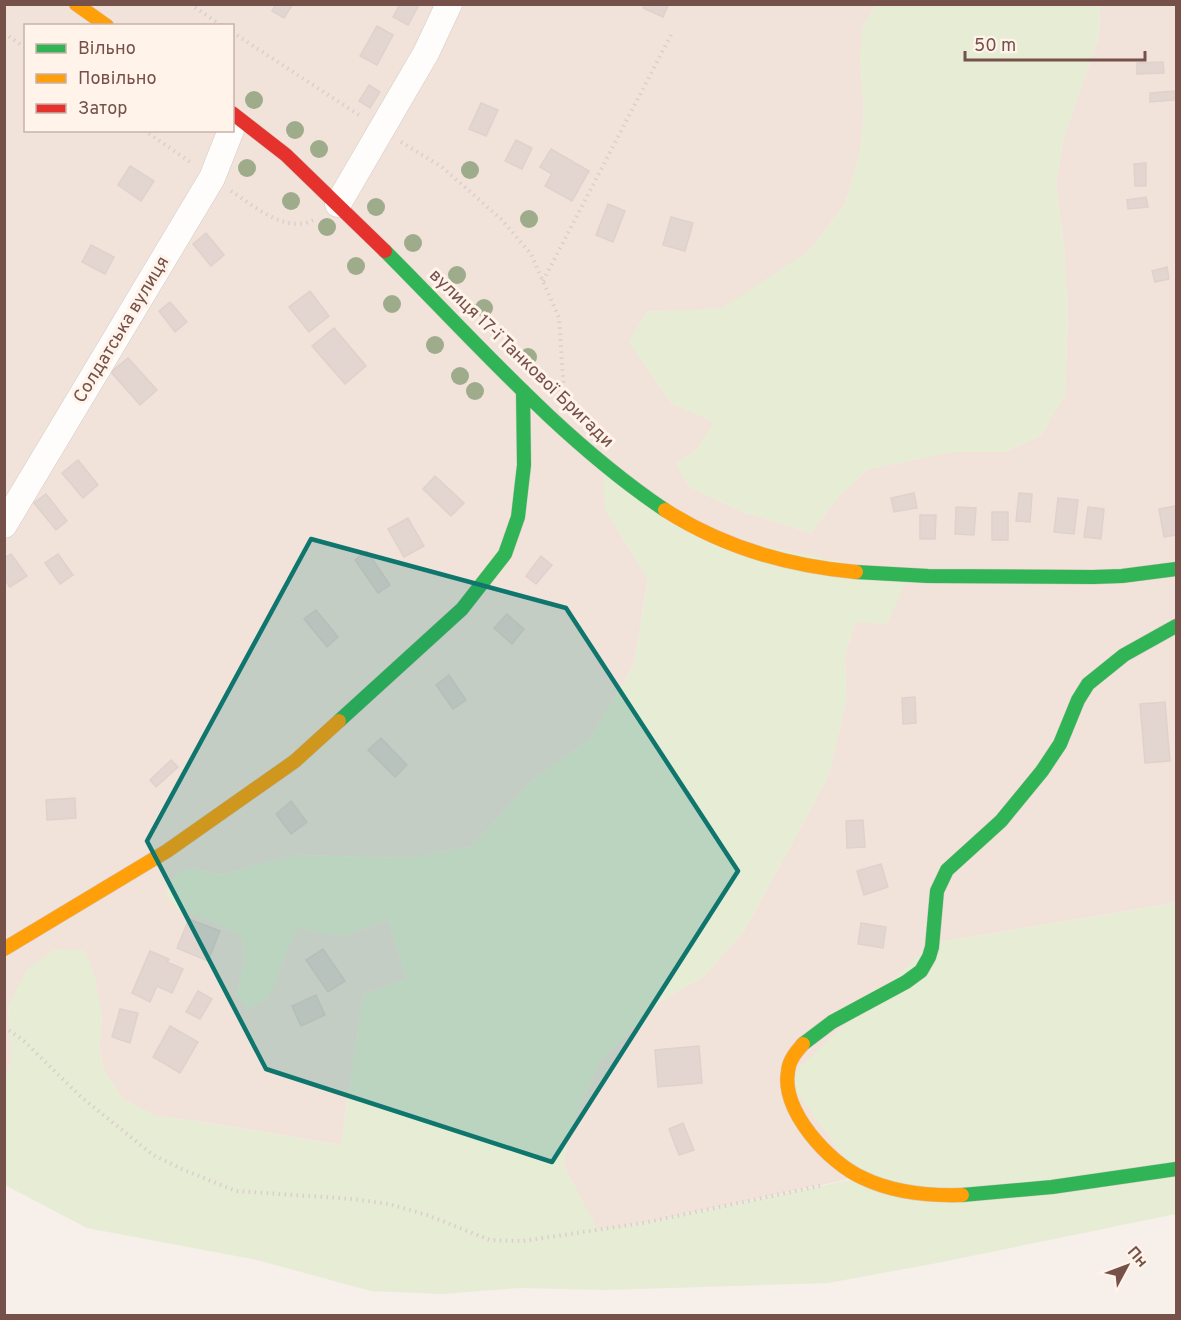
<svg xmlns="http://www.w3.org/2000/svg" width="1181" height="1320" font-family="Overpass,sans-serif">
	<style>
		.residential { fill: #f2e3da; fill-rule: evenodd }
		.green { fill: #e7ecd4 }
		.building { fill: #e3d6d1; stroke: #dfd1cc; stroke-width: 1.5 }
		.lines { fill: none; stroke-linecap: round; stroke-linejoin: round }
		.street-casing { stroke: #d5cbc6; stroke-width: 27 }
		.fast-casing { stroke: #d6cac6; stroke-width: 15 }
		.slow-casing { stroke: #d6cac6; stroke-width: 15 }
		.jam-casing { stroke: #d6cac6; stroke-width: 15 }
		.path { stroke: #dacfcd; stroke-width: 4; stroke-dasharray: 1.5 4.5; stroke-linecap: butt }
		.street { stroke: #fefdfc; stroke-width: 26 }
		.fast { stroke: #30b455; stroke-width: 14 }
		.slow { stroke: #ff9f0a; stroke-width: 14 }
		.jam { stroke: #e5322d; stroke-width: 14 }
		.tree { fill: #9fac8b }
		.marked { fill: #0f766e; fill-opacity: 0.2; stroke: #0f766e; stroke-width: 4.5; stroke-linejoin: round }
		.labels { text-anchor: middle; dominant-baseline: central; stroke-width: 6; stroke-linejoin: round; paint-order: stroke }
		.street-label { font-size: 18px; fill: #755149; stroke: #fff3ea }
	</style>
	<rect width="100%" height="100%" fill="#f6efea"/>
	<path class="residential" d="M5,5H877L860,56L864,113L860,153L845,204L809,251L722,309L646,312L671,403L715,422L697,450L676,464L690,487L743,512L811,533L837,498L868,469L952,452H1005L1041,435L1065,395L1068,312L1064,248L1056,183L1064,137L1099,36L1100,5H1176V903L932,943L859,1177L643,1223L597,1230L563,1164L570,1131L599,1062L661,1001L704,976L744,931L828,777L846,701L845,655L855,622L605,509L648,579L634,665L591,738L530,783L471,847L408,858L296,855L220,875L192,868L212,921L241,935L246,956L236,996L277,979L285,955L297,927L342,936L388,920L407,979L363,995L341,1145L197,1121L155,1116L121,1098L104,1070L99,1048L102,1016L8,1006L12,1059L5,1081ZM26,26H232V130H26Z"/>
	<g class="green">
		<polygon points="877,4 1100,5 1099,36 1064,137 1056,183 1064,248 1068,312 1065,395 1041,435 1005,452 952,452 868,469 837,498 811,533 743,512 690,487 676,464 697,450 714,422 671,403 629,343 646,312 722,308 809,251 845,204 860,153 864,113 860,56 863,25"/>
		<polygon points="602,463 702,533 908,576 887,624 855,622 845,655 846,701 828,777 744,931 704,976 661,1001 599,1062 570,1131 563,1164 597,1229 643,1223 859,1178 787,1079 932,943 1176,903 1176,1214 937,1263 828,1283 605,1290 519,1288 441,1294 371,1291 257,1260 87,1228 5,1185 5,1081 12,1059 8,1006 27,969 56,949 85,950 95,978 102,1016 99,1048 104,1070 122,1098 155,1116 197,1121 341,1145 363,995 407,979 388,920 342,936 298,928 285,955 277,979 266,1000 248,1009 236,996 246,956 241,935 212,921 178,910 165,894 178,872 192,868 220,875 296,855 408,858 471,847 530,783 591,738 634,665 648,580 605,509"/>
	</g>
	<g class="building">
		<polygon points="276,4 293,4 284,18 272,11"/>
		<polygon points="400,4 419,5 408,25 393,17"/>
		<polygon points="645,4 664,4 668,6 663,17 643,8"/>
		<polygon points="377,26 393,35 377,65 360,56"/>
		<polygon points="1163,62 1164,73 1137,74 1137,63"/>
		<polygon points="369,85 380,92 370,108 359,101"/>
		<polygon points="1174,91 1174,100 1150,102 1150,93"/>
		<polygon points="481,103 498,110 486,136 469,129"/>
		<polygon points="516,140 532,148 522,169 505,161"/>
		<polygon points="551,149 589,171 572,201 545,186 552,174 540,167"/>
		<polygon points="1146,163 1146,186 1135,186 1134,164"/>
		<polygon points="130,166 154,181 141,201 118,185"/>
		<polygon points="1146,197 1148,207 1128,209 1127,200"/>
		<polygon points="608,204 625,211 613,242 596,235"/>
		<polygon points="671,217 693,223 685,251 663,245"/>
		<polygon points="206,233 224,255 211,266 193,244"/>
		<polygon points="91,245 114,257 105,274 82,262"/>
		<polygon points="1167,267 1169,279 1155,282 1152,271"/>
		<polygon points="310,291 329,316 309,332 289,307"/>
		<polygon points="170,302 187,322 175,332 159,311"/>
		<polygon points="334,328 366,366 345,384 312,346"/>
		<polygon points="128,358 157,390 140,405 111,372"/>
		<polygon points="78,460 98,485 83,498 62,473"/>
		<polygon points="435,476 464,503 451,516 423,489"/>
		<polygon points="914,493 917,508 894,512 891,498"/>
		<polygon points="1019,493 1032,494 1030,522 1016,521"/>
		<polygon points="46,494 67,521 56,530 34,503"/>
		<polygon points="1058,498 1078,500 1074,534 1054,532"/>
		<polygon points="1175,506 1176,535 1164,537 1159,509"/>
		<polygon points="956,507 976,508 974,535 955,534"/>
		<polygon points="1088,507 1104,509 1101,539 1084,537"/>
		<rect x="992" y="512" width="16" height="28"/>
		<polygon points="920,515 936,515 935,539 920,539"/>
		<polygon points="408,518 424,546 404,557 388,529"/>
		<polygon points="367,551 390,585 378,593 355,560"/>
		<polygon points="11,554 27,576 10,587 4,579 4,558"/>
		<polygon points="58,554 73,575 60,584 45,563"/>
		<polygon points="541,556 552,565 536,584 526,576"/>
		<polygon points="316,610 338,637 327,647 304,619"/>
		<polygon points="507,614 524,629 512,644 494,628"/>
		<polygon points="449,675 466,700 453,709 436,685"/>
		<polygon points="915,697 916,723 903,724 902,698"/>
		<polygon points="1165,702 1170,761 1145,763 1140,704"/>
		<polygon points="381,738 407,765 395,777 368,750"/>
		<polygon points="171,760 178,767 156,787 150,780"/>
		<polygon points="75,798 76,818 47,820 46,800"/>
		<polygon points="291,801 307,822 291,834 276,814"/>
		<polygon points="863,820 865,847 847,848 846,821"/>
		<polygon points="881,864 888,887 864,895 857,871"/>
		<polygon points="189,919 220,931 208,961 177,948"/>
		<polygon points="861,923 886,927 883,948 858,944"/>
		<polygon points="323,949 345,981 328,992 306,960"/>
		<polygon points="150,951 169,959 167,962 183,969 172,993 157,986 150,1002 132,993"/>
		<polygon points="198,991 212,999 200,1019 186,1012"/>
		<polygon points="316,995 325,1015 301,1026 292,1006"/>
		<polygon points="120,1009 138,1013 130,1043 112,1037"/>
		<polygon points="170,1026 198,1042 180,1073 153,1057"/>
		<polygon points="699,1046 702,1083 658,1087 655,1050"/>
		<polygon points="683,1123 694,1150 679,1155 669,1129"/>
	</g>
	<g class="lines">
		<defs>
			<g id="street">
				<polyline points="338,204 426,53 449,4"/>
				<polyline points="4,525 212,178 231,130"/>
			</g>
			<g id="fast">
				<path d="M385,251C474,340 561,440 665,510"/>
				<polyline points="856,572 928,576 1093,577 1122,576 1176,569"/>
				<polyline points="339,721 462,609 505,554 518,517 524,465 523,391"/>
				<polyline points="803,1044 832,1022 906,982 921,971 929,957 932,947 937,891 947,870 1001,821 1042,771 1060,744 1078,700 1088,684 1124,655 1176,626"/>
				<polyline points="962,1195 1052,1187 1176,1169"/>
			</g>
			<g id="slow">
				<polyline points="76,4 107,26"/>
				<path d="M665,510C723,547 788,566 856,572"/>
				<polyline points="4,949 167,851 295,761 339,721"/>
				<path d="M803,1044C796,1052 789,1060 788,1071C781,1111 829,1163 863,1178C894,1193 928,1196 962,1195"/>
			</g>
			<polyline id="jam" points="232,113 286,155 385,251"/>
		</defs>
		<use href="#street" class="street-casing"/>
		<use href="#fast" class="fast-casing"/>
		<use href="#slow" class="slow-casing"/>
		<use href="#jam" class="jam-casing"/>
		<g class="path">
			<polyline points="190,4 222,26"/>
			<polyline points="232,32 362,117"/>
			<polyline points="4,33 26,48"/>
			<polyline points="144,130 193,164"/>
			<polyline points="401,142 442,167 501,219 531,254 559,318 564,392"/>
			<path d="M231,191C253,205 288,236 315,219"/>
			<polyline points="543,281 671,35"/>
			<polyline points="4,1027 23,1040 80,1096 153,1155 184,1170 236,1191 353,1199 389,1204 427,1215 490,1240 523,1241 643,1223 824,1185"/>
		</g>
		<use href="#street" class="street"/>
		<use href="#fast" class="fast"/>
		<use href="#slow" class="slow"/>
		<use href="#jam" class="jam"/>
	</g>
	<g class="tree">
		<circle cx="254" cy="100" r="9"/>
		<circle cx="295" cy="130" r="9"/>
		<circle cx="319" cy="149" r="9"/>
		<circle cx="247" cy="168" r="9"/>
		<circle cx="470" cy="170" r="9"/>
		<circle cx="291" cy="201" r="9"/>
		<circle cx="376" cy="207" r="9"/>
		<circle cx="529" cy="219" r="9"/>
		<circle cx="327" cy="227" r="9"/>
		<circle cx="413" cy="243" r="9"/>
		<circle cx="356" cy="266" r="9"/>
		<circle cx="457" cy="275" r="9"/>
		<circle cx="392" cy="304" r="9"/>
		<circle cx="484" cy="308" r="9"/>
		<circle cx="435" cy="345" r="9"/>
		<circle cx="528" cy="357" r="9"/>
		<circle cx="460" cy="376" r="9"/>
		<circle cx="475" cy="391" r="9"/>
	</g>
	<path class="marked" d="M311,539L566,608L738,871L552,1162L266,1069L147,841Z"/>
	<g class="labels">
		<g class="street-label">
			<text transform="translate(122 330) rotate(-59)">Солдатська вулиця</text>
			<text transform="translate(521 359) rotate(44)">вулиця 17-ї Танкової Бригади</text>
		</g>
	</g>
	<rect width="1181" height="1320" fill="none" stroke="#755149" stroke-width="12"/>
	<rect x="24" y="24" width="210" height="108" fill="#fff3ea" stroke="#c8b2aa" stroke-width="1.5"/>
	<rect x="36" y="44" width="30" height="9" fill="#30b455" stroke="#c8b2aa" stroke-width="1.5"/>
	<text x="78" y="54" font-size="18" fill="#755149">Вільно</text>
	<rect x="36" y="74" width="30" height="9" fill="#ff9f0a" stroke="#c8b2aa" stroke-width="1.5"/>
	<text x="78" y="84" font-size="18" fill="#755149">Повільно</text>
	<rect x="36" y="104" width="30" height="9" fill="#e5322d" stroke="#c8b2aa" stroke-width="1.5"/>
	<text x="78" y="114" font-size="18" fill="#755149">Затор</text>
	<g transform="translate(1127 1266) rotate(49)" stroke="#fff3ea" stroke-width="4.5" paint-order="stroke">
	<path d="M0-4.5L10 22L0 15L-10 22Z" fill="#755149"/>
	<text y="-9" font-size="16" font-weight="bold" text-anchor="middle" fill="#755149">Пн</text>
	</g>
	<path d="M965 51v9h180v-9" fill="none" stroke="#755149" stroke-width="3"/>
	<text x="974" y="51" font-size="18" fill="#755149" stroke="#fff3ea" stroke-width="4.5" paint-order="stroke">50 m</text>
</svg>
